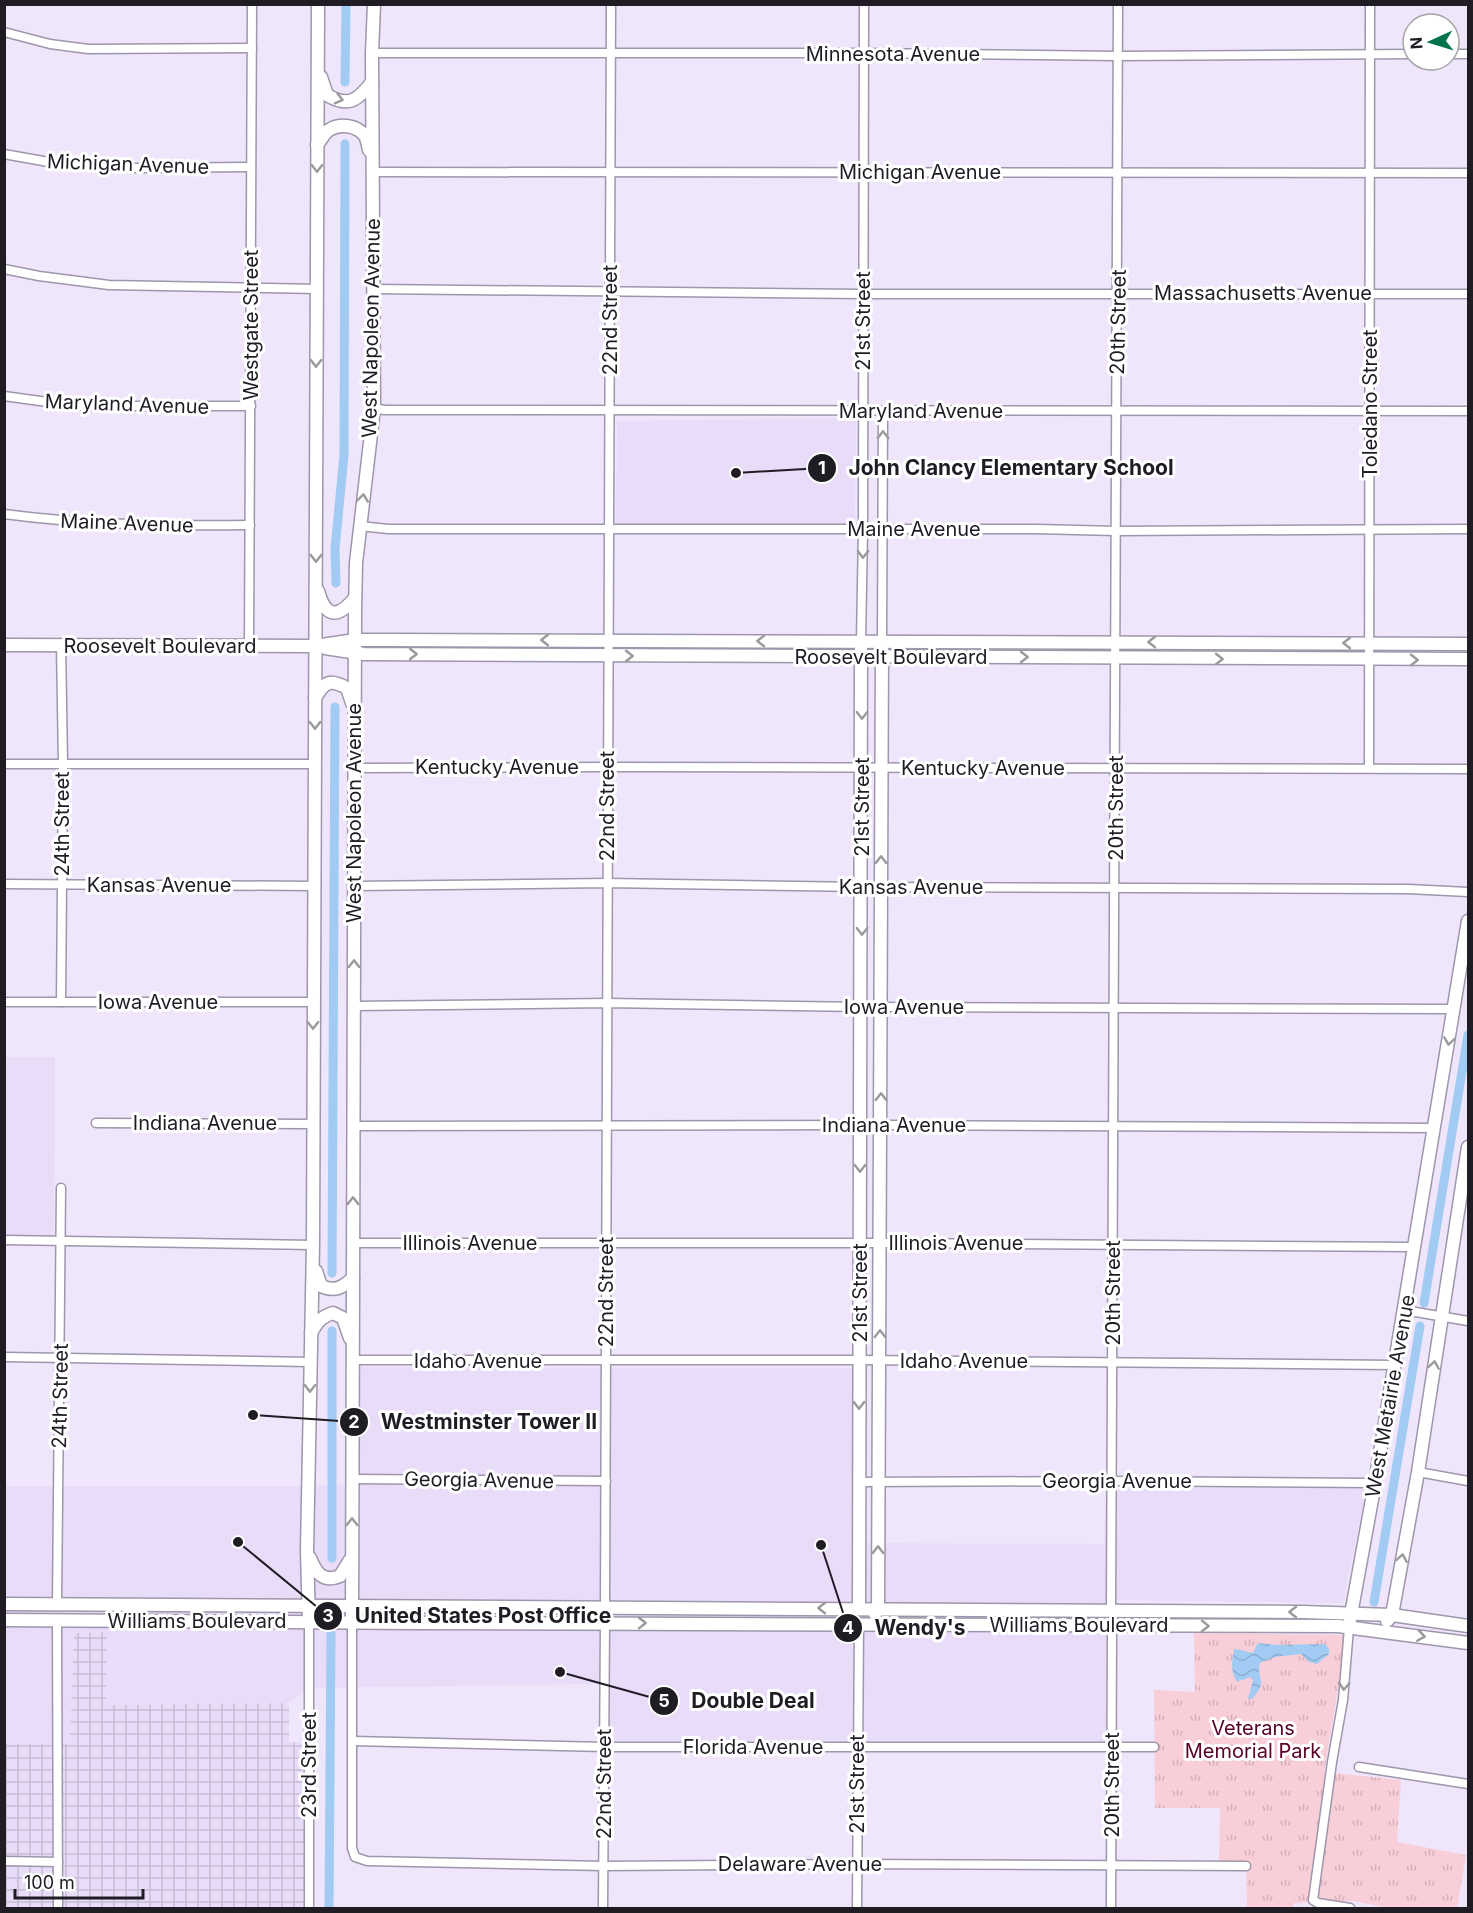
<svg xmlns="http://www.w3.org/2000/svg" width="1473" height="1913" font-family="Inter,sans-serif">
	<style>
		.built { fill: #e9dcf9 }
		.industrial { fill: url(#industrial-grid) }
		.park { fill: url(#park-tufts) }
		.water { fill: url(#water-waves) }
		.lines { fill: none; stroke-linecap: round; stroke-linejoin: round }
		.canal { stroke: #a1cbf3; stroke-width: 9 }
		.street-casing { stroke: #9e96aa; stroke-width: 11 }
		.secondary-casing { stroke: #9e96aa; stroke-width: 15 }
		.street { stroke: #fff; stroke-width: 8 }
		.secondary { stroke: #fff; stroke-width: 12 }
		.oneway { stroke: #9a999c }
		.labels { text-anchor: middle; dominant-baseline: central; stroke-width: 6; stroke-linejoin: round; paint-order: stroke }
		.street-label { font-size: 20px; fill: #1f1c24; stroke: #fff }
		.park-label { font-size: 20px; fill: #580028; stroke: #fff }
		.leader { fill: none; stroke: #1f1c24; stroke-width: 2 }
		.callout-dot { fill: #1f1c24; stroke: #fff; stroke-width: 2 }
		.mark-label { font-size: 18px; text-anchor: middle; font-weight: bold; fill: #fff }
		.callout-label { font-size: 21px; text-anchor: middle; font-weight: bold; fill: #1f1c24; stroke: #fff; stroke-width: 6; stroke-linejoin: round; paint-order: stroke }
	</style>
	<defs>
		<pattern id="industrial-grid" width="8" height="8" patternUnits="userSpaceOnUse" patternTransform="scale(1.5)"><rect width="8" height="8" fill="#e9dcf9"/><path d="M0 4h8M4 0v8" fill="none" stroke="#c7bcd5"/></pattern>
		<pattern id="park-tufts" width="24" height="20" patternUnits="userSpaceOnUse" patternTransform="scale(1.5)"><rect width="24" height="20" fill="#f8ced8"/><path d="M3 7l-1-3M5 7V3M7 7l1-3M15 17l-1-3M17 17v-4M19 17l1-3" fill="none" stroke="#d4b0b9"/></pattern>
		<pattern id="water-waves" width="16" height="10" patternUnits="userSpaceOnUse" patternTransform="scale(1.5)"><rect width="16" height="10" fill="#a1cbf3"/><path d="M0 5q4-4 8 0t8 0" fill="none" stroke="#8aaed0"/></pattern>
	</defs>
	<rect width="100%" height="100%" fill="#efe6fc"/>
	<g class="built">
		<polygon points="856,418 855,525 616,525 617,421"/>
		<polygon points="5,1057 55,1057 54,1236 5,1235"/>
		<polygon points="359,1367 856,1368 854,1543 1104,1544 1106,1489 1367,1486 1343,1603 1107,1600 1108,1743 609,1741 610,1684 308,1688 289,1703 106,1705 107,1632 74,1633 70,1744 5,1744 5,1486 302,1486 359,1484"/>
	</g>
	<polygon class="industrial" points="107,1632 106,1705 289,1703 289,1742 306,1743 305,1908 5,1908 4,1744 70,1744 74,1633"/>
	<polygon class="park" points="1194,1633 1347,1635 1324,1772 1401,1780 1397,1842 1466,1855 1457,1908 1389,1908 1353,1901 1294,1903 1293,1908 1247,1908 1246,1862 1219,1861 1220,1808 1155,1808 1154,1690 1195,1692"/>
	<path class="water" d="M1258,1643L1278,1645L1325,1644L1329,1649V1654L1317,1664L1309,1662L1301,1654L1275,1657L1260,1663C1256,1680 1269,1680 1252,1699H1248L1253,1680L1250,1677L1237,1682C1230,1671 1232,1662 1234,1649C1241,1649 1246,1652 1253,1653Z"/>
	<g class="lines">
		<g class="canal">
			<polyline points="345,82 346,4"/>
			<polyline points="336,583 335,549 344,455 345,144"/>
			<polyline points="332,1273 335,707"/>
			<polyline points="1424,1303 1468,1035"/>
			<polyline points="332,1558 332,1331"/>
			<polyline points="1374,1602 1420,1326"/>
			<polyline points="329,1908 331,1634"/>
		</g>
		<defs>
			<g id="street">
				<polyline points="4,32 50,44 88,49 252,48"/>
				<polyline points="372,53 863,53 1118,56 1413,54"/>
				<polyline points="1449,54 1468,54"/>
				<polyline points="4,154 54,163 134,168 251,167"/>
				<polyline points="372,172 1468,173"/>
				<polyline points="4,269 39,276 109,285 317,289"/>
				<polyline points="374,289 863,294 1468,294"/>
				<polyline points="4,396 76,406 251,406"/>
				<polyline points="374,408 384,410 1468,411"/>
				<path d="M4,514C86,525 167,526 250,525"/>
				<polyline points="360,526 388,529 1036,529 1116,531 1468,529"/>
				<polyline points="861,641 863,530 864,4"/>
				<polyline points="882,641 883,412"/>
				<polyline points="61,645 63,764 61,1002"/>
				<polyline points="249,645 252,4"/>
				<polyline points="4,764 315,764"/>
				<polyline points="353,768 608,767 1468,769"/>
				<polyline points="1369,768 1370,4"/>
				<polyline points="4,884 314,886"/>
				<polyline points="354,886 607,883 862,887 1408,889 1468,892"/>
				<polyline points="4,1002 312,1002"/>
				<polyline points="353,1006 607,1003 861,1007 1454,1009"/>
				<polyline points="96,1123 313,1124"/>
				<polyline points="353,1126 881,1125 1434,1128"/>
				<polyline points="4,1240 313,1245"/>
				<polyline points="353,1243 893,1243 1415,1247"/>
				<polyline points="1404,1310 1468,1321"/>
				<polyline points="4,1357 310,1362"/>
				<polyline points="353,1360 859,1360 1395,1365"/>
				<polyline points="1418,1472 1468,1481"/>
				<polyline points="352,1479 606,1481"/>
				<polyline points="858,1482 1111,1481 1375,1483"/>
				<polyline points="57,1604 61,1188"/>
				<polyline points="605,1608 611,4"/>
				<polyline points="1111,1611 1118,4"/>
				<polyline points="57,1620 58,1908"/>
				<polyline points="352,1623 352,1848 355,1857 367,1861 604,1866 850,1864 1246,1866"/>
				<polyline points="1349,1628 1343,1700 1332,1762 1313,1900 1318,1903 1350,1908"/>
				<polyline points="353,1741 604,1747 1154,1747"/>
				<polyline points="1359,1767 1468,1784"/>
				<polyline points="4,1861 58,1862"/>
				<polyline points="309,1908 309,1622"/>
				<polyline points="603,1908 605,1623"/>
				<polyline points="857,1908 859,1624"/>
				<polyline points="1111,1908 1112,1625"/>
			</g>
			<g id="secondary">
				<path d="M321,77L327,95C349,108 358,100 372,82"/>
				<path d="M317,145C321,140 324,133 329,130C340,123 357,125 365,136C367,139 368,146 369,150"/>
				<path d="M318,591C326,619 338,618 355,598"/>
				<polyline points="4,645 315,646 355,640 389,640 1468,644"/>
				<polyline points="325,648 364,654 1468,659"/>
				<path d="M315,698C325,681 330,679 347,688L352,703"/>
				<path d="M316,1271L321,1286C335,1292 342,1288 353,1278"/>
				<path d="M311,1333C317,1322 321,1317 333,1313L343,1318L350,1338"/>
				<path d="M310,1558C316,1573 323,1583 340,1576L350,1560"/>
				<polyline points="4,1604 1303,1612 1392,1615 1468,1626"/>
				<polyline points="859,1609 861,648"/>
				<polyline points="875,1614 878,1609 882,648"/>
				<polyline points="4,1620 415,1623 1338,1626 1468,1643"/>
				<polyline points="1350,1620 1375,1483 1468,921"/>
				<polyline points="1387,1621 1392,1615 1418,1472 1468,1147"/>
				<polyline points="309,1622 307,1551 313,1245 318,4"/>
				<polyline points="352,1623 355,612 356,563 374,408 372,53 374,4"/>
			</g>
		</defs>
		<use href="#street" class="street-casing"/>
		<use href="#secondary" class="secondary-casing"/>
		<use href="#street" class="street"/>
		<use href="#secondary" class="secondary"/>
	</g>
	<defs><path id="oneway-chevron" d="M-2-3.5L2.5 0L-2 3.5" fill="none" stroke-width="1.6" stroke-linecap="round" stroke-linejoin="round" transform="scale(1.5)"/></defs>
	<g class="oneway">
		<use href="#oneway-chevron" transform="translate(339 99) rotate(14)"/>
		<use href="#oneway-chevron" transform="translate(317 168) rotate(90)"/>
		<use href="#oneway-chevron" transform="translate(316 363) rotate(91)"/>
		<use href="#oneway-chevron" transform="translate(883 435) rotate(-90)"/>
		<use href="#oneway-chevron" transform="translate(363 498) rotate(-83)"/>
		<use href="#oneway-chevron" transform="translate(863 554) rotate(91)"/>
		<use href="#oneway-chevron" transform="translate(316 558) rotate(90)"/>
		<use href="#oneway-chevron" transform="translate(545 640) rotate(-180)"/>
		<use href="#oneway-chevron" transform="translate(761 641) rotate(-180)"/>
		<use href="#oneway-chevron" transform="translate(1152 642) rotate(-180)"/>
		<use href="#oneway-chevron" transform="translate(1347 643) rotate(-180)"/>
		<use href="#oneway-chevron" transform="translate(413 654)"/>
		<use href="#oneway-chevron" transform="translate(629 656)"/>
		<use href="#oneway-chevron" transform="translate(1024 657)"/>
		<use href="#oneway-chevron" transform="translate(1219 659)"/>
		<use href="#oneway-chevron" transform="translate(1414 660)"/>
		<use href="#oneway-chevron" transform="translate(862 715) rotate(90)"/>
		<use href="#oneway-chevron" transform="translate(315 725) rotate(90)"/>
		<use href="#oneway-chevron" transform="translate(881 860) rotate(-90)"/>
		<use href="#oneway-chevron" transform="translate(862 931) rotate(90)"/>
		<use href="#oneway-chevron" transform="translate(354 964) rotate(-89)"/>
		<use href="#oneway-chevron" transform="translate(313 1025) rotate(90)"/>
		<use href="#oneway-chevron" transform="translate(1449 1041) rotate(99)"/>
		<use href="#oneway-chevron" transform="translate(881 1097) rotate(-90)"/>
		<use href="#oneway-chevron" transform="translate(860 1168) rotate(90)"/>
		<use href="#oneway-chevron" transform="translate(353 1201) rotate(-90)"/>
		<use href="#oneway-chevron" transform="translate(880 1334) rotate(-90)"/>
		<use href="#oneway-chevron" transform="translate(1434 1365) rotate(-81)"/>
		<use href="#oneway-chevron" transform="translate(310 1388) rotate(91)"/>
		<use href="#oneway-chevron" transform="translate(859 1405) rotate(90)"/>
		<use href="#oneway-chevron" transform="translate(352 1522) rotate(-90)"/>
		<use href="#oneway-chevron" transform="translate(878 1550) rotate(-90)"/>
		<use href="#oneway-chevron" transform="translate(1402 1558) rotate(-80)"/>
		<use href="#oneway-chevron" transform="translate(822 1608) rotate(-180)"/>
		<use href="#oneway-chevron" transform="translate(1293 1612) rotate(-180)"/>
		<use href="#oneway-chevron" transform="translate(642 1623)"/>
		<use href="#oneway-chevron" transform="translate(1205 1626) rotate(1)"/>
		<use href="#oneway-chevron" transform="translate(1421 1636) rotate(9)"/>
		<use href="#oneway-chevron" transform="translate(1344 1686) rotate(93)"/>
	</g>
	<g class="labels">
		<g class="street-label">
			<text x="893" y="54">Minnesota Avenue</text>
			<text transform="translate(128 164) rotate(2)">Michigan Avenue</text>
			<text x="920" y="172">Michigan Avenue</text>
			<text x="1263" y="293">Massachusetts Avenue</text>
			<text transform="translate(610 320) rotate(-90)">22nd Street</text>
			<text transform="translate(863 321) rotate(-90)">21st Street</text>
			<text transform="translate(1118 322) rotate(-89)">20th Street</text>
			<text transform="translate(251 325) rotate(-90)">Westgate Street</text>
			<text transform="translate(371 328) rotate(-89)">West Napoleon Avenue</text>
			<text transform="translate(127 404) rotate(2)">Maryland Avenue</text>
			<text transform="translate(1370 404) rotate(-90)">Toledano Street</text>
			<text x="921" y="411">Maryland Avenue</text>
			<text transform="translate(127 523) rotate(2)">Maine Avenue</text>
			<text x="914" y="529">Maine Avenue</text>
			<text x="160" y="646">Roosevelt Boulevard</text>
			<text x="891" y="657">Roosevelt Boulevard</text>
			<text x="497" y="767">Kentucky Avenue</text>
			<text x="983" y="768">Kentucky Avenue</text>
			<text transform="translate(607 806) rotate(-90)">22nd Street</text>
			<text transform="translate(862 807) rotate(-90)">21st Street</text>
			<text transform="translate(1116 808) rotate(-90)">20th Street</text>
			<text transform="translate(354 813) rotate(-90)">West Napoleon Avenue</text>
			<text transform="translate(62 824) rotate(-90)">24th Street</text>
			<text x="159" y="885">Kansas Avenue</text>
			<text x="911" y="887">Kansas Avenue</text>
			<text x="158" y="1002">Iowa Avenue</text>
			<text x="904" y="1007">Iowa Avenue</text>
			<text x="205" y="1123">Indiana Avenue</text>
			<text x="894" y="1125">Indiana Avenue</text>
			<text x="470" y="1243">Illinois Avenue</text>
			<text x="956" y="1243">Illinois Avenue</text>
			<text transform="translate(606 1292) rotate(-90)">22nd Street</text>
			<text transform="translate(860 1293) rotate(-90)">21st Street</text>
			<text transform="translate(1113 1293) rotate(-90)">20th Street</text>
			<text x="478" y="1361">Idaho Avenue</text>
			<text x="964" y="1361">Idaho Avenue</text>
			<text transform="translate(60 1396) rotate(-89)">24th Street</text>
			<text transform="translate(1390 1396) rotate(-80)">West Metairie Avenue</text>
			<text transform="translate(479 1480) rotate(1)">Georgia Avenue</text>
			<text x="1117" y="1481">Georgia Avenue</text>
			<text x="197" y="1621">Williams Boulevard</text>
			<text x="1079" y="1625">Williams Boulevard</text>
			<text x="753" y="1747">Florida Avenue</text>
			<text transform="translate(309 1765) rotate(-90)">23rd Street</text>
			<text transform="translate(604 1784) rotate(-90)">22nd Street</text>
			<text transform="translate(857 1784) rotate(-90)">21st Street</text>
			<text transform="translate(1112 1785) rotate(-90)">20th Street</text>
			<text x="800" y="1864">Delaware Avenue</text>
		</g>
		<g class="park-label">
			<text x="1253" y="1728">Veterans<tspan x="1253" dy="23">Memorial Park</tspan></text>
		</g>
	</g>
	<path class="leader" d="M736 473L822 468M253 1415L354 1422M238 1542L328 1616M821 1545L848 1628M560 1672L664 1701"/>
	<g class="callout-dot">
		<circle cx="736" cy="473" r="6"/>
		<circle cx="253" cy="1415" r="6"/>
		<circle cx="238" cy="1542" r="6"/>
		<circle cx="821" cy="1545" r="6"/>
		<circle cx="560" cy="1672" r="6"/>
		<circle cx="822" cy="468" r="15"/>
		<circle cx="354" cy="1422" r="15"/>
		<circle cx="328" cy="1616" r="15"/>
		<circle cx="848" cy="1628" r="15"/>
		<circle cx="664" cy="1701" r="15"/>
	</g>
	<g class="mark-label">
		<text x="822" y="474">1</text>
		<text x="354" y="1428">2</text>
		<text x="328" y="1622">3</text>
		<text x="848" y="1634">4</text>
		<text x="664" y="1707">5</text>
	</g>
	<g class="callout-label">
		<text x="1011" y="475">John Clancy Elementary School</text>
		<text x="489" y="1429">Westminster Tower II</text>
		<text x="483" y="1623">United States Post Office</text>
		<text x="920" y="1635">Wendy's</text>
		<text x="753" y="1708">Double Deal</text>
	</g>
	<rect width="1473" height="1913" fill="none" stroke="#1f1c24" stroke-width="12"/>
	<g transform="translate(1431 42) rotate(266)"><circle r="28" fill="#ffffff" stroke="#a5a4a7" stroke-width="1.5"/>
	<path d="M0-4.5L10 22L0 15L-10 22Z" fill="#01744e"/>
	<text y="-9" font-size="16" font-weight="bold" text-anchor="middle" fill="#1f1c24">N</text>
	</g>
	<path d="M15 1889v9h128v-9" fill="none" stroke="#1f1c24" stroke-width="3"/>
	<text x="24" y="1889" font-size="18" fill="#1f1c24" stroke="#ffffff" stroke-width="4.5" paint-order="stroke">100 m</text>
</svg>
